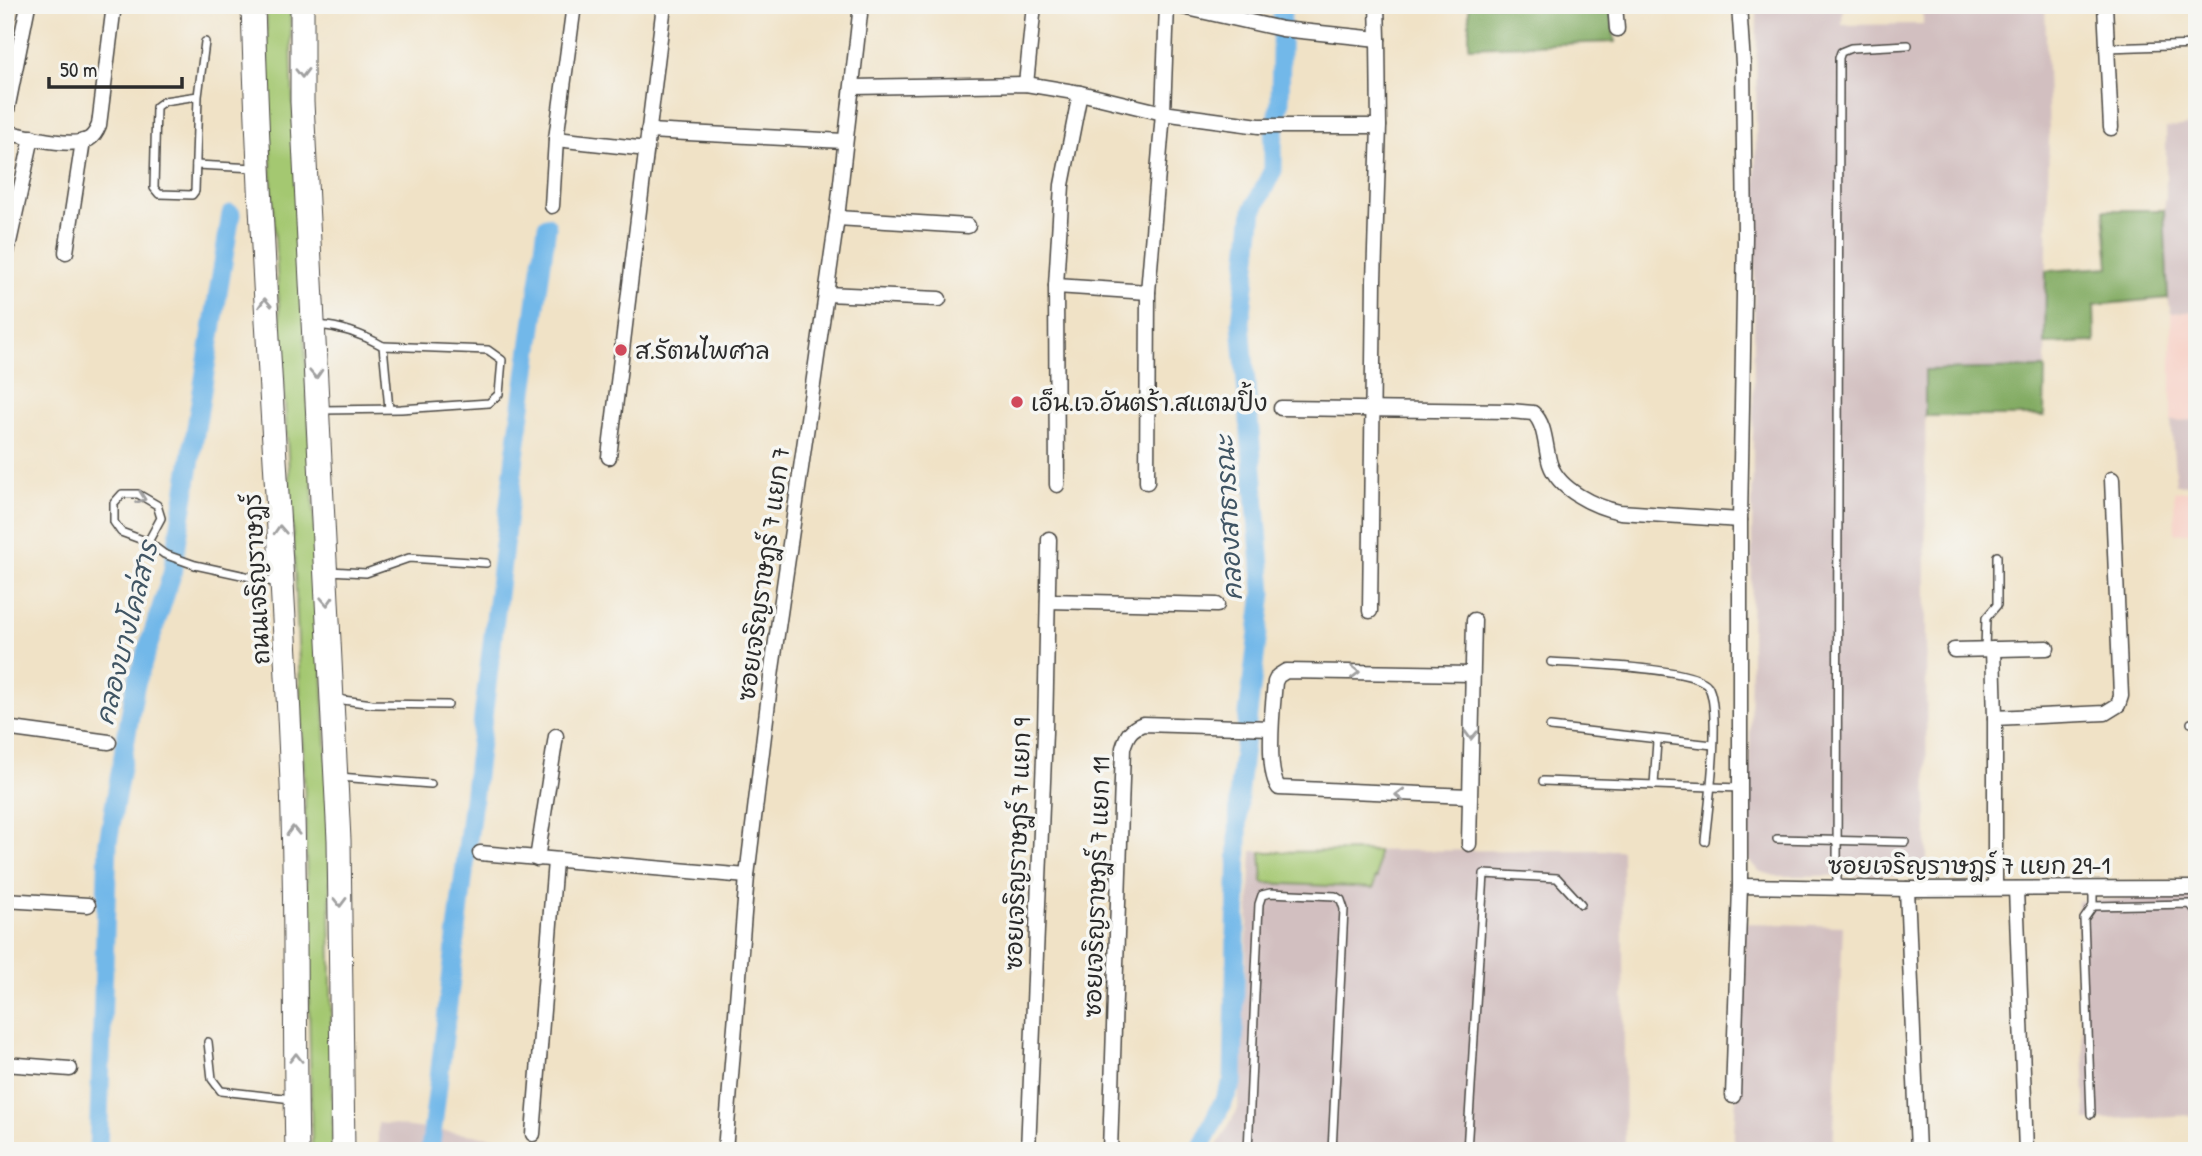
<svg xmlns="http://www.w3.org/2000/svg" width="2202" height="1156" font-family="'Patrick Hand','Playpen Sans Thai',sans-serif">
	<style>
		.built { fill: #f7d1c7 }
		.industrial { fill: #d2bfc0 }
		.green { fill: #a4c871; stroke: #687a4e; stroke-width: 2 }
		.forest { fill: #83ac63; stroke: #576c47; stroke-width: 2 }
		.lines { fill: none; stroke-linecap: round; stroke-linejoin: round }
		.canal { stroke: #72b8e9; stroke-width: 19 }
		.service-casing { stroke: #494642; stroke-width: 10 }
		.minor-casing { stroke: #494642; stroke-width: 17 }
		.primary-casing { stroke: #494642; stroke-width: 25 }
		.service { stroke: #fff; stroke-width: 7 }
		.minor { stroke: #fff; stroke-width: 14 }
		.primary { stroke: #fff; stroke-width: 23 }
		.oneway { stroke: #a0a0a0 }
		.poi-dot { fill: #d1495b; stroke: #f6f6f2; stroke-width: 2.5 }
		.labels { text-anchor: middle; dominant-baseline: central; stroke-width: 7; stroke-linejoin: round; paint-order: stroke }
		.poi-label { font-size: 24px; fill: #2b2b2b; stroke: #f6f6f2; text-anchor: start }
		.street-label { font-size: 24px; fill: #2b2b2b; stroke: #f6f6f2 }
		.water-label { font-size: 26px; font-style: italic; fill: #405564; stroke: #f6f6f2 }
	</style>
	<rect width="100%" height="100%" fill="#f6f6f2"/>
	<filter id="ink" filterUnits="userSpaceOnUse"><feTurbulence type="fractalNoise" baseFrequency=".0143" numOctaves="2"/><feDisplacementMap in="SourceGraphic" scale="14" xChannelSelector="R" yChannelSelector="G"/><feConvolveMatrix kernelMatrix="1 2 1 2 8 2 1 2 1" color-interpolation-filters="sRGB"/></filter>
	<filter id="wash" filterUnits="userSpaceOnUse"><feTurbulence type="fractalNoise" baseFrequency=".00686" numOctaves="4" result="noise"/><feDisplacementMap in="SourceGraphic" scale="28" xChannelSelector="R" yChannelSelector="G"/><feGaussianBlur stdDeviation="1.57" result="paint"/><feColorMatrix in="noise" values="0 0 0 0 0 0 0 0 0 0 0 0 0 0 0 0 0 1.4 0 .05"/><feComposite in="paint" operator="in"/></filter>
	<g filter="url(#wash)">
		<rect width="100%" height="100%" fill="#f0e2c6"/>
		<g class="built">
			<polygon points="2197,311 2197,420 2171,421 2171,313"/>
			<polygon points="2197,490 2197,532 2175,534 2174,492"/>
		</g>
		<g class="industrial">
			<polygon points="1757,5 1843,5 1842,25 1923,24 1923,5 2045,5 2049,133 2045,368 1925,370 1927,875 1775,876 1759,871 1749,861"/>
			<polygon points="2197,124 2197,311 2171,313 2168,298 2164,210 2166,197 2166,128"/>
			<polygon points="2197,420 2197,484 2176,485 2171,421"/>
			<polygon points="1622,850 1625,1151 1214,1151 1238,1109 1252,851"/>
			<polygon points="2197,895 2197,1115 2086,1120 2077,901"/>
			<polygon points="1745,923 1843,926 1833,1151 1733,1151"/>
			<polygon points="378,1123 602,1151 378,1151"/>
		</g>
		<g class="green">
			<polygon points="266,5 290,5 294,136 329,800 333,1151 312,1151 305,804 295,572 272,190"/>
			<polygon points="1378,851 1377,878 1375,878 1374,888 1263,883 1261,852"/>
		</g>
		<g class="forest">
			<polygon points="1469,5 1610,5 1615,42 1469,47"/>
			<polygon points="2104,210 2164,210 2168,298 2094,305 2095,342 2045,344 2046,271 2109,267"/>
			<polygon points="2045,368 2044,416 1925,416 1925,370"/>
		</g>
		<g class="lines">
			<g class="canal">
				<polyline points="98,1151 108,842 135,687 172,574 231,214"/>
				<polyline points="430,1151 515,456 547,226"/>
				<polyline points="1199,1151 1233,1081 1239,788 1263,592 1241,322 1253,210 1273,170 1273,141 1280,102 1282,5"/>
			</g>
		</g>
	</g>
	<g filter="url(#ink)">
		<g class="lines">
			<defs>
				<g id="service">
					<polyline points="959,6 959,5"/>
					<polyline points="2107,48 2197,45"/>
					<polyline points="198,96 164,101 156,107 154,188 159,194 192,195 195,191 198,96 205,42"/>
					<polyline points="196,165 255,168"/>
					<path d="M318,325C343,327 362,334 383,346"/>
					<polyline points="321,410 401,409 489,403 499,394 502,360 488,350 383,346 389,409"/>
					<polyline points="148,542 161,518 157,505 138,494 122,494 114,503 114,522 121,532 148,542 164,554 195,565 278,583"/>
					<polyline points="329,571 366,573 409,558 486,563"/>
					<polyline points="1985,649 1986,618 1997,605 1997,556"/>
					<path d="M1551,662C1577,664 1696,667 1708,686C1722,709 1708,811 1705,841"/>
					<polyline points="336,699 372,704 448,705"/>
					<polyline points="2191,723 2197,723"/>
					<polyline points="1550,727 1713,745"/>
					<polyline points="339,777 431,784"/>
					<polyline points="1543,781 1740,788"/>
					<polyline points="1654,785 1657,741"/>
					<polyline points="1777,839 1905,842"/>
					<polyline points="1837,887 1839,58 1841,52 1851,48 1908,45"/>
					<polyline points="2093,906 2190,904 2194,909"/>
					<polyline points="208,1042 212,1079 221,1091 292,1099"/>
					<polyline points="2091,1114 2084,919 2093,906 2093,888"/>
					<polyline points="1248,1151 1259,904 1262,895 1270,893 1335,896 1341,900 1344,909 1332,1151"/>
					<polyline points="1467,1151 1484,874 1557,878 1581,904"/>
				</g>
				<g id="minor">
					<polyline points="1174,5 1282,29 1378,39 1377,5"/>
					<polyline points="1615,5 1617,29"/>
					<polyline points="2105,5 2111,128"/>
					<polyline points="1026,84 1034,5"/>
					<polyline points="853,87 1026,84 1080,93 1163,113 1259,126 1379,126"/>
					<polyline points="5,120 28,5"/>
					<polyline points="648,131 844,141"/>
					<path d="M5,132C25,136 72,149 89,139C94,136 97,130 99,125L114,5"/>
					<polyline points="556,139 647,149"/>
					<polyline points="552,206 556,139 574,5"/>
					<polyline points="837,218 968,226"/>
					<polyline points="66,252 83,141"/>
					<polyline points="5,261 32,137"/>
					<polyline points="1056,286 1148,292"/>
					<polyline points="826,294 939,299"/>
					<path d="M1281,408L1510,411L1533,413C1546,424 1545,448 1550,464C1559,490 1595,507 1620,512L1740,520"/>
					<polyline points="609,457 664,5"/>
					<polyline points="1147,482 1148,292 1163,113 1167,5"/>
					<polyline points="1057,485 1056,286 1062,185 1080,93"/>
					<polyline points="1048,601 1217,605"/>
					<polyline points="1370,611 1374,281 1379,126 1378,39"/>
					<polyline points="1993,649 1995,718"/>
					<polyline points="1954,650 2047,648"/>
					<polyline points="5,728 109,742"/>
					<path d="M1469,796L1279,788C1265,771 1273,705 1275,682L1278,676L1286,671L1472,674"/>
					<polyline points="1469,844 1474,620"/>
					<polyline points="480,853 747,876"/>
					<polyline points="537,859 556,736"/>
					<polyline points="1740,886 1907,889 2197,888"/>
					<polyline points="1995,888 1995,718 2105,713 2118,705 2121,696 2112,479"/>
					<polyline points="1907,889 1918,1151"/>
					<polyline points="2016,889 2026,1151"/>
					<polyline points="5,900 88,905"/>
					<polyline points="5,1064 70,1069"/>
					<polyline points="1733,1096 1740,886 1740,520 1745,236 1743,64 1739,5"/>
					<polyline points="533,1134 555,861"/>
					<polyline points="725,1151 747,876 772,669 837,218 861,5"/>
					<polyline points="1028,1151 1045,732 1049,539"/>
					<path d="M1110,1151L1123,748C1127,735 1130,729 1143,724L1271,728"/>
				</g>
				<g id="primary">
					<path d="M253,5C260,257 280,508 291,759C297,890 294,1020 297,1151"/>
					<polyline points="302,5 302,102 339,840 343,1151"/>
				</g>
			</defs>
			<use href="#service" class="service-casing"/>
			<use href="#minor" class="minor-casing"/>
			<use href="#primary" class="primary-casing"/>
			<use href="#service" class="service"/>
			<use href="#minor" class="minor"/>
			<use href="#primary" class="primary"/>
		</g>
		<defs><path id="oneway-chevron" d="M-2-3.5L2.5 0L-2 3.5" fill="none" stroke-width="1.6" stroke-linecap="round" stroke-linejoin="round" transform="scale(1.75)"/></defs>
		<g class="oneway">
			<use href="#oneway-chevron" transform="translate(302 73) rotate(89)"/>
			<use href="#oneway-chevron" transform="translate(265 303) rotate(-93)"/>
			<use href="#oneway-chevron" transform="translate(316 374) rotate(87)"/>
			<use href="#oneway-chevron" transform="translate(141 498) rotate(20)"/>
			<use href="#oneway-chevron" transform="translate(280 530) rotate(-93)"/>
			<use href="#oneway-chevron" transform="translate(327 601) rotate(87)"/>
			<use href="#oneway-chevron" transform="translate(1355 672) rotate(1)"/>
			<use href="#oneway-chevron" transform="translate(1471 735) rotate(92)"/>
			<use href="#oneway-chevron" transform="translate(1400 795) rotate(-178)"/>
			<use href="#oneway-chevron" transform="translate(293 831) rotate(-92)"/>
			<use href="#oneway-chevron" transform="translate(340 902) rotate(89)"/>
			<use href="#oneway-chevron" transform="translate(296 1058) rotate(-90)"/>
		</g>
	</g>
	<g class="poi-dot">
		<circle cx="621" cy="350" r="7"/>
		<circle cx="1017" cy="402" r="7"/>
	</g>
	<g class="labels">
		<g class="poi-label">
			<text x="635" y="350">ส.รัตนไพศาล</text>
			<text x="1031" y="402">เอ็น.เจ.อันตร้า.สแตมปิ้ง</text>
		</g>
		<g class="street-label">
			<text transform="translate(763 574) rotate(-82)">ซอยเจริญราษฎร์ 7 แยก 7</text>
			<text transform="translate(256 579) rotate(-93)">ถนนเจริญราษฎร์</text>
			<text transform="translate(1017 844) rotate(-88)">ซอยเจริญราษฎร์ 7 แยก 9</text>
			<text x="1969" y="865">ซอยเจริญราษฎร์ 7 แยก 29-1</text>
			<text transform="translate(1096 887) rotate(-88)">ซอยเจริญราษฎร์ 7 แยก 11</text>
		</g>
		<g class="water-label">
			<text transform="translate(1228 518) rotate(-93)">คลองสาธารณะ</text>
			<text transform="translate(126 633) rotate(-76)">คลองบางโคล่สาร</text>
		</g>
	</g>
	<rect width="2202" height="1156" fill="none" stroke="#f6f6f2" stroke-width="28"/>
	<path d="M49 77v10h133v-10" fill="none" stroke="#2b2b2b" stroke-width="3.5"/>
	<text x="60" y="77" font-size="21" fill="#2b2b2b" stroke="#f6f6f2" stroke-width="5" paint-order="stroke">50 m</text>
</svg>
